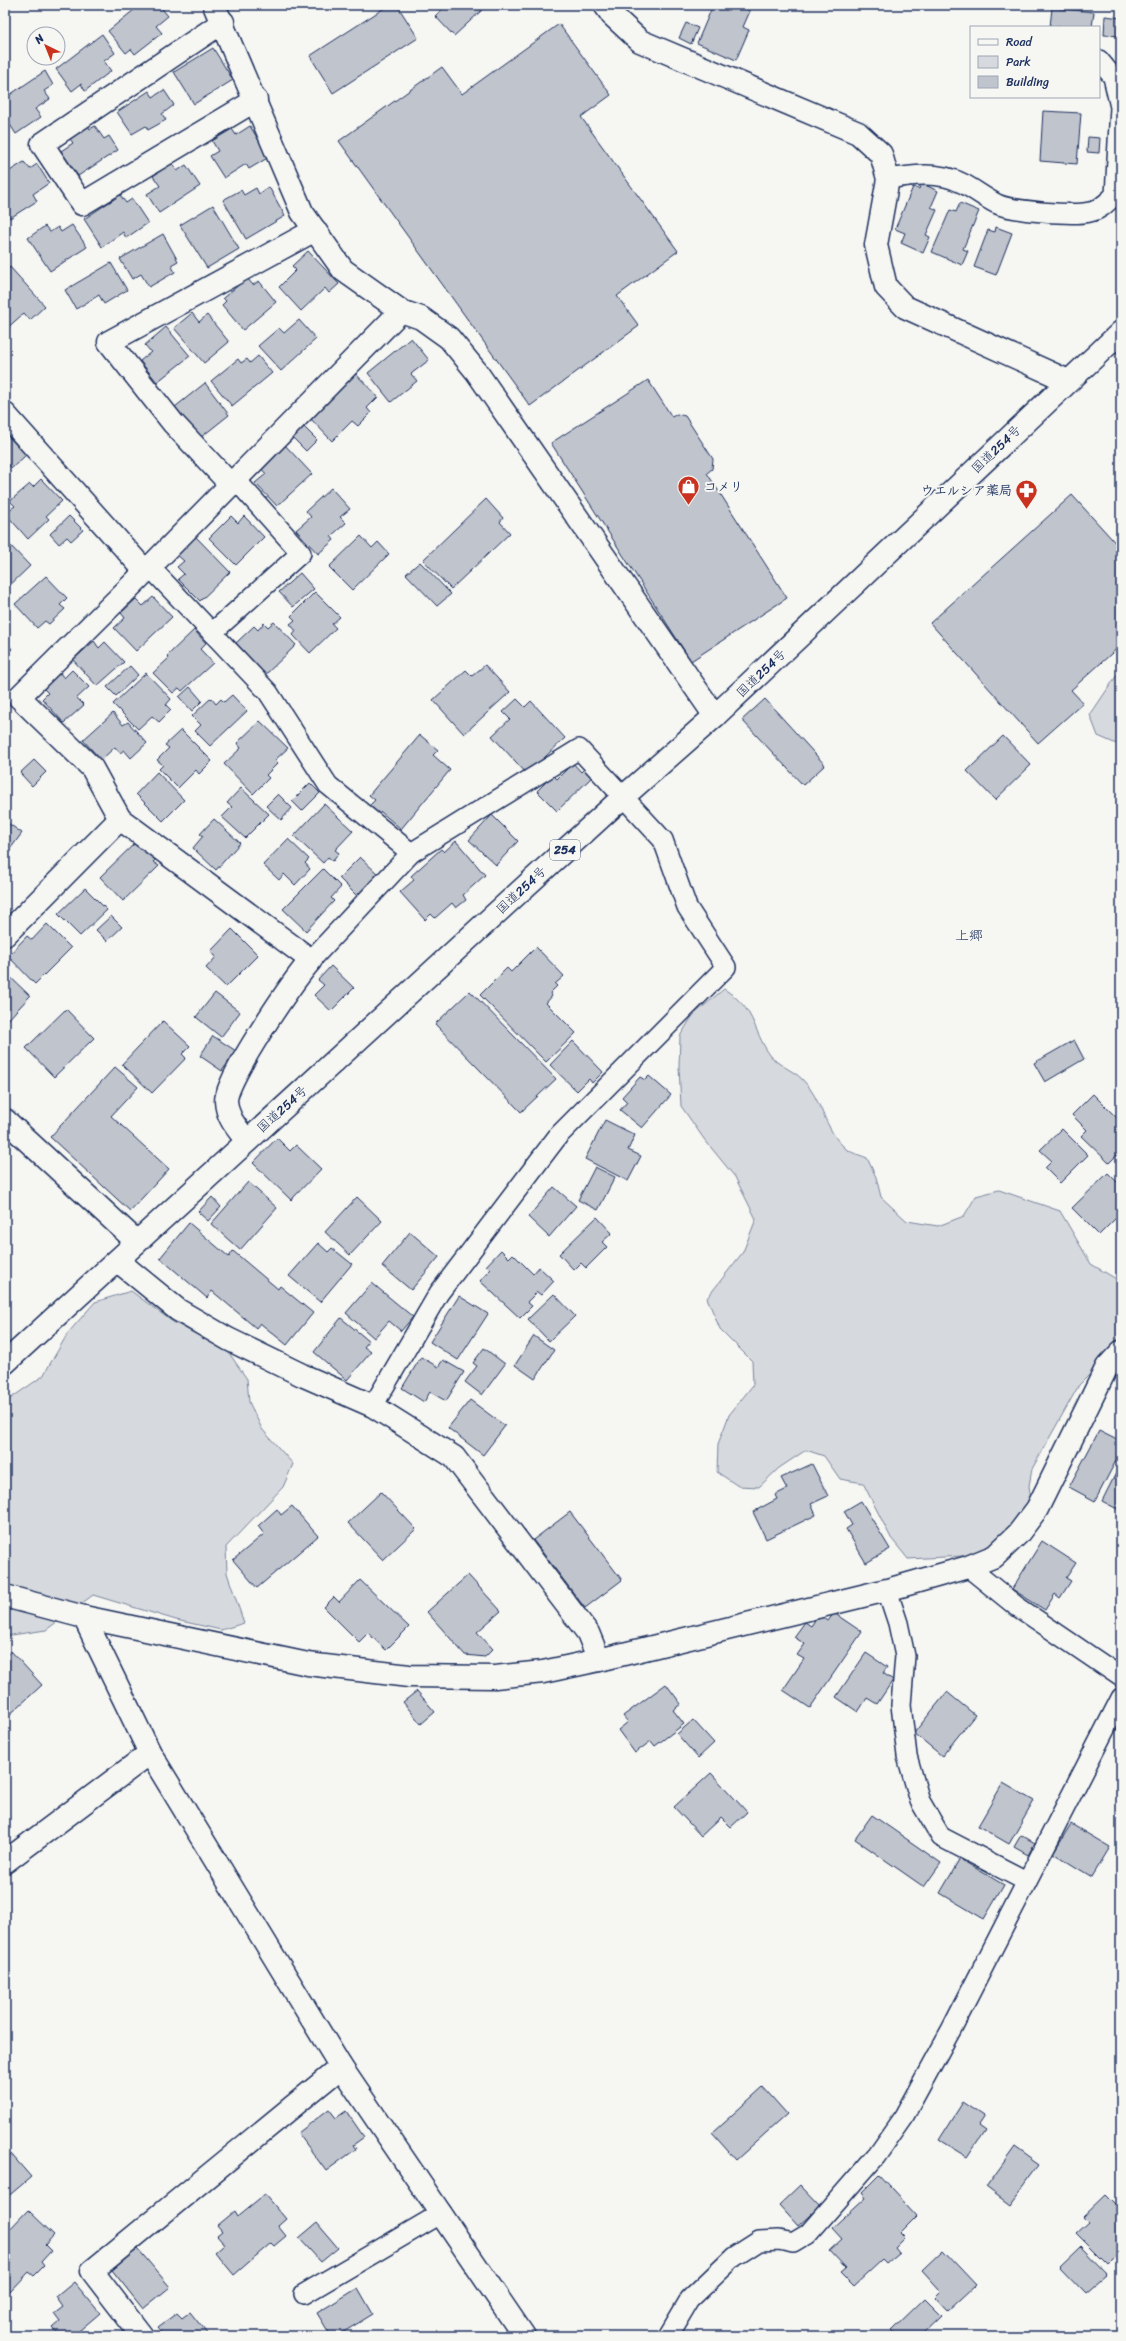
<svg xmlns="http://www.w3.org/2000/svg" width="1126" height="2341" font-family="Sriracha,'Klee One',sans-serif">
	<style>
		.green { fill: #d6d9dd; stroke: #78849e }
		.building { fill: #c0c4cd; stroke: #1b2f5e }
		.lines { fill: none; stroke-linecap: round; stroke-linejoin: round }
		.service-casing { stroke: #1b2f5e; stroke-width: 22 }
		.minor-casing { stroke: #1b2f5e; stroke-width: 25 }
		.trunk-casing { stroke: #1b2f5e; stroke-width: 25 }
		.service { stroke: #f6f6f2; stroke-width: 19 }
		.minor { stroke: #f6f6f2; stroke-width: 22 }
		.trunk { stroke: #f6f6f2; stroke-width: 22 }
		.labels { text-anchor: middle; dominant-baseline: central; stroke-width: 4; stroke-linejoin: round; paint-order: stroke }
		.shield { fill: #f6f6f2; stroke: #5d6b8a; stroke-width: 1 }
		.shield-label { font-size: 12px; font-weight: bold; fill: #1b2f5e }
		.street-label { font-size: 13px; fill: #1b2f5e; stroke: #f6f6f2 }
		.poi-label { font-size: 13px; font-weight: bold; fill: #1b2f5e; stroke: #f6f6f2; text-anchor: start }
		.neighbourhood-label { font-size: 14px; fill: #1b2f5e; stroke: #f6f6f2 }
	</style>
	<rect width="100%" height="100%" fill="#f6f6f2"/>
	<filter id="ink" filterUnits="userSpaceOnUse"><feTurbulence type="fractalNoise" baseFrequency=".025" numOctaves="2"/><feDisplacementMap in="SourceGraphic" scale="8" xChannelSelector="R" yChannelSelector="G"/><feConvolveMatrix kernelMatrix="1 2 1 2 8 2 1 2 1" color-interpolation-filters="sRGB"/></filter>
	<g filter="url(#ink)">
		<g class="green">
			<polygon points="1121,669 1121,746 1098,736 1090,715"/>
			<path d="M724,989C757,1010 751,1028 770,1055C777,1065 793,1070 802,1079C822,1098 824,1130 845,1148C850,1153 861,1155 867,1158L876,1177L881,1197L907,1221L938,1226L964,1216L976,1196L999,1190L1060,1211L1091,1264L1118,1280L1121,1284V1334L1105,1359L1079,1385L1032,1469L1029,1486L1034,1521L1021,1547L998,1565L963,1556L908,1559L891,1538L863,1483L840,1479L824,1456L806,1450L779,1468L759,1487L738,1486L717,1472L718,1444L729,1415L753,1385L752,1361L720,1329L707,1298L743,1252L756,1219L735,1177L704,1139L681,1106L679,1067L680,1036L693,1015Z"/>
			<polygon points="131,1291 173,1322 227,1350 247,1379 249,1402 262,1429 293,1464 283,1487 226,1547 227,1573 244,1623 221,1630 176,1620 93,1595 46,1630 5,1636 5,1399 11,1398 43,1376 68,1333 95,1302"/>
		</g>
		<g class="building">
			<polygon points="140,5 159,5 168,16 156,26 162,33 135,54 131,49 126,53 108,31"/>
			<polygon points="389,5 397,5 418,38 333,93 310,56"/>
			<polygon points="447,5 478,5 482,10 454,36 435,16"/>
			<polygon points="713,5 736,5 750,11 743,27 749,30 736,60 697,43"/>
			<polygon points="1052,8 1094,12 1092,27 1050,27"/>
			<polygon points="1105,16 1121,18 1121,36 1104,35"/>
			<polygon points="686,23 698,28 691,44 679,38"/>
			<polygon points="559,24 611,95 581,117 678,251 617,296 639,326 530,406 339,141 442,67 462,94"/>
			<polygon points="102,34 115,53 104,61 111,71 85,91 81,84 72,91 56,69"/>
			<polygon points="213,48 233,80 194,104 174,72"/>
			<polygon points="45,71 53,85 44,91 50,99 35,109 41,117 16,134 5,117 5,98"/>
			<polygon points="164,90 174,105 162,114 166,120 148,130 146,126 132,134 117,112 149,91 153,97"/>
			<polygon points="1043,111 1081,113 1077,164 1040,161"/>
			<polygon points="87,124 90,129 95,126 104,139 109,136 118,150 78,176 61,151 73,143 68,136"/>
			<polygon points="250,126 269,157 249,169 246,164 224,178 210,156 218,151 212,141 232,129 236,135"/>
			<polygon points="1088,137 1100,138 1099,153 1087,152"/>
			<polygon points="24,162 30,169 37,164 49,183 33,194 37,201 10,218 5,210 5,174"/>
			<polygon points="172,163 177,171 186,165 200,186 159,213 147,194 160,186 153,176"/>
			<polygon points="921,183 938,191 931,207 937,210 926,235 930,237 923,253 901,243 905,233 895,229 913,187 919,189"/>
			<polygon points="269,187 285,216 246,239 223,200 241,190 244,195 256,188 259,194"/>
			<polygon points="120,195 126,203 132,199 148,223 126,238 123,232 102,247 84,219"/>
			<polygon points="960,203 979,211 963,249 968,251 962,265 932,252 950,210 956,212"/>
			<polygon points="213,205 239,249 207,268 180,225"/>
			<polygon points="72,225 87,247 50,271 28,238 45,226 50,232 58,227 61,232"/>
			<polygon points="996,227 1012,233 996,275 974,267 988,230 995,232"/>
			<polygon points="163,234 178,261 171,265 175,272 149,287 141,274 132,279 120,259"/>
			<polygon points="308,251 339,284 329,293 325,288 301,311 279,287 296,270 292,266"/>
			<polygon points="111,263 127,290 104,304 99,295 76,309 65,290"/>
			<polygon points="10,267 45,306 30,320 24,313 5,330 5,272"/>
			<polygon points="247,278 253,285 259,281 276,302 243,330 222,305 226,301 223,298"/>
			<polygon points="192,313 199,322 207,315 229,342 204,363 174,328"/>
			<polygon points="299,320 316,339 281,371 258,346 279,328 284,333"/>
			<polygon points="166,327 190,356 157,382 140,361 151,352 145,345"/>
			<polygon points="411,338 429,360 411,374 417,381 391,402 368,373"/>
			<polygon points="258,356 272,373 232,406 211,381 238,359 241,363 247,359 250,363"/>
			<polygon points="353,371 378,397 367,408 371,413 358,426 352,421 332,441 308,416"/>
			<polygon points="648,380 672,417 677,414 685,416 713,459 712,469 707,473 787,598 691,661 551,443"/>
			<polygon points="205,383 229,415 200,438 175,407"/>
			<polygon points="300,423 317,440 306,451 289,434"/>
			<polygon points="5,433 26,455 12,468 7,464 5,465"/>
			<polygon points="284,444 312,474 277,506 255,483 266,474 260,467"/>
			<polygon points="41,479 62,501 46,516 49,519 28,539 5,513 15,506 10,501 30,484 33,487"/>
			<polygon points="331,488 350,509 340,517 346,523 331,536 334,540 318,554 296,530 311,517 306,511"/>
			<polygon points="1072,495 1121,549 1121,645 1071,690 1083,703 1038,743 930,623"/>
			<polygon points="486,499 503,518 500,522 510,533 451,589 423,560"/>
			<polygon points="69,516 83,530 71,541 67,537 59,544 50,534"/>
			<polygon points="231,516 238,523 244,516 264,537 236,565 209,538"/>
			<polygon points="361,536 372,548 378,542 389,554 352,590 329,567"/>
			<polygon points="196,537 230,572 200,601 178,579 184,574 177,567 184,561 177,555"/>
			<polygon points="7,542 30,566 5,590 5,545"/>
			<polygon points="420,562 451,594 437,606 406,574"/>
			<polygon points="300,573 314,589 293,607 279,592"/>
			<polygon points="46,576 67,598 60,605 65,609 49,624 45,621 37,628 15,604"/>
			<polygon points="315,592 340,617 332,624 336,628 310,653 293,635 296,631 290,624 295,620 291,616"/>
			<polygon points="153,597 172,617 136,651 114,628 125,618 121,613 136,599 143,606"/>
			<polygon points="274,622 296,645 262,678 242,656 245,653 236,643 254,626 258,630 264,623 268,627"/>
			<polygon points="194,630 206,643 200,649 213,663 182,691 179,688 173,693 153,673 169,658 167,656"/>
			<polygon points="5,641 12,649 5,655"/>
			<polygon points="94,641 99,648 105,642 124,662 97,686 73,660"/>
			<polygon points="485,665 510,692 464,734 433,700 466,670 472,676"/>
			<polygon points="130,666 138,675 116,696 107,687"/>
			<polygon points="72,670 89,687 77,698 84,705 64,723 42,699 48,693 44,689 60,673 64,678"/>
			<polygon points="146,673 171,699 166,705 171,710 159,722 152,716 138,729 113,704"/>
			<polygon points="190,687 202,701 192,711 179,697"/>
			<polygon points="232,695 247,711 210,746 195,731 201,725 192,716 211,698 216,704 221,699 224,702"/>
			<polygon points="517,699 525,707 531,701 565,738 527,774 492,736 510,719 503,712"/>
			<polygon points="765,699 825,765 803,785 742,720"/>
			<polygon points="113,713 123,725 128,722 147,743 131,758 124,750 120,753 115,747 101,760 83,740"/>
			<polygon points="260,721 288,748 275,760 278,763 266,775 269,778 253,794 224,764 241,748 237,743"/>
			<polygon points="181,730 212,761 199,774 196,770 178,788 159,769 163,765 157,760 169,748 165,745"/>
			<polygon points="420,735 438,750 433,755 450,770 401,829 381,812 378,815 368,807 375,800 369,795"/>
			<polygon points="1003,736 1031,765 995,800 967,771"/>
			<polygon points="34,760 46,772 32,786 20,773"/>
			<polygon points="573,763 581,772 585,768 593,776 557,811 537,791 553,775 557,779"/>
			<polygon points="157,772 184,800 163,821 136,794"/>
			<polygon points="310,783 320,793 302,811 292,801"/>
			<polygon points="241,788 269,814 245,838 222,817 232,807 227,803"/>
			<polygon points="278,794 292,808 281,820 266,806"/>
			<polygon points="324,804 353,831 335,850 339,853 333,861 328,857 323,863 294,836"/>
			<polygon points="492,815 518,841 496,865 469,840"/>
			<polygon points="214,819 240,843 216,870 193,848 203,836 200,834"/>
			<polygon points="5,821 22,833 5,856"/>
			<polygon points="288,839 309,859 305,863 310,869 295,885 284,874 279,880 263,865"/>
			<polygon points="456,841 485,875 463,895 466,900 456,908 452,903 435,918 431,914 425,920 400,892 414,880 411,876 441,849 444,852"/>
			<polygon points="136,842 158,857 153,862 159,866 123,901 100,877"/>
			<polygon points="360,857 380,876 359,898 339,878"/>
			<polygon points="323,869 341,887 331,898 334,901 306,931 283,909"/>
			<polygon points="85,888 107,910 80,936 58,914"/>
			<polygon points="111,916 122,927 107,941 96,930"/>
			<polygon points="47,924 71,948 35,984 8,956 27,936 32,940"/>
			<polygon points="232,929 258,955 226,987 206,968 216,957 211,951"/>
			<polygon points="536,947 564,976 555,984 557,986 550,993 552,996 546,1003 576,1033 546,1062 480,995 507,968 511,972"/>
			<polygon points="331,966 354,988 331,1011 314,995 324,985 318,980"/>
			<polygon points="5,972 30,996 5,1023"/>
			<polygon points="470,991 556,1079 521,1112 435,1024"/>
			<polygon points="215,993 240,1012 221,1037 196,1017"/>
			<polygon points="66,1009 94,1038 54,1077 26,1048"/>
			<polygon points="163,1021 190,1046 182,1054 186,1058 152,1093 122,1064"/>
			<polygon points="213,1036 236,1051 222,1071 200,1056"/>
			<polygon points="1074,1040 1084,1059 1045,1082 1034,1063"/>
			<polygon points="573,1041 603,1072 592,1083 589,1079 577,1091 550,1065"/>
			<polygon points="115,1067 138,1087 111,1116 169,1169 130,1211 50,1137"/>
			<polygon points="649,1076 671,1095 642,1128 620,1110 627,1102 622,1097 640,1077 645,1080"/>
			<polygon points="1093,1094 1121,1122 1121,1144 1119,1147 1121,1151 1109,1163 1081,1136 1087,1130 1072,1115"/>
			<polygon points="605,1120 635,1135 628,1150 641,1156 628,1181 585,1159"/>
			<polygon points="1062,1129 1088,1155 1060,1183 1045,1168 1052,1161 1040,1150"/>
			<polygon points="277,1138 290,1151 296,1145 321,1169 291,1200 253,1163"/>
			<polygon points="595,1167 615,1177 598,1210 578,1200"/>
			<polygon points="1108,1173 1121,1186 1121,1213 1099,1235 1072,1208"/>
			<polygon points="248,1182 277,1208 240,1250 211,1224"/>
			<polygon points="554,1187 576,1206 549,1237 528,1217"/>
			<polygon points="212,1197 221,1207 208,1221 198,1212"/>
			<polygon points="357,1197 382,1221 350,1255 325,1232"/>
			<polygon points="597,1217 612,1233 602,1242 607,1247 586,1268 581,1263 574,1270 559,1254"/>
			<polygon points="189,1223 229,1257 233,1251 278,1289 280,1286 313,1313 287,1345 260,1323 256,1328 212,1291 207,1298 160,1258"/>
			<polygon points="410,1232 439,1257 411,1290 382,1266"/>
			<polygon points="318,1243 328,1252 332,1248 352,1264 320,1302 289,1276"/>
			<polygon points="501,1250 509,1258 513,1254 533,1274 539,1267 554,1281 541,1295 537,1292 527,1302 532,1306 520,1318 480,1281 490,1270 486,1266"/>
			<polygon points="372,1283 413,1317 401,1331 389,1321 374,1338 346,1313"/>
			<polygon points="554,1294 575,1316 549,1341 528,1319"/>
			<polygon points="459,1296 488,1314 458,1360 430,1342"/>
			<polygon points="341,1318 369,1341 364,1347 371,1352 347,1380 314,1352"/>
			<polygon points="534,1336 554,1350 535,1379 515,1365"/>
			<polygon points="484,1348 505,1364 482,1395 465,1382 477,1366 473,1363"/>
			<polygon points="421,1357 438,1367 443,1360 464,1372 446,1401 430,1392 424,1402 402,1388"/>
			<polygon points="470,1400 505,1426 483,1455 448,1428"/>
			<polygon points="1099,1431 1121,1442 1121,1451 1095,1501 1069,1487"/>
			<polygon points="1121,1463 1121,1511 1102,1501"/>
			<polygon points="812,1464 828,1496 811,1504 816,1515 766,1539 753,1512 777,1499 775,1495 787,1489 781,1478"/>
			<polygon points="381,1492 416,1529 383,1560 348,1523"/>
			<polygon points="861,1501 890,1549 866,1563 846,1529 852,1525 844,1511"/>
			<polygon points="292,1506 318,1536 257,1588 233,1560 264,1534 258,1526 277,1509 281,1515"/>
			<polygon points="570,1512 622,1580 585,1608 533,1540"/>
			<polygon points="1042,1541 1076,1563 1066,1578 1071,1581 1060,1598 1055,1594 1045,1610 1012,1589"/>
			<polygon points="468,1575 501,1611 477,1632 493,1649 485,1657 465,1655 427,1612"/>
			<polygon points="360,1580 409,1627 386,1650 368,1633 359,1642 324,1607 334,1597 339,1602"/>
			<polygon points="834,1613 862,1632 810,1708 783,1690 804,1659 797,1655 805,1644 794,1637 805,1622 811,1626 819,1614 828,1621"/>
			<polygon points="11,1651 42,1685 5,1719 5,1657"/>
			<polygon points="866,1653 887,1667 883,1673 893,1680 877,1704 867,1698 858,1712 836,1697"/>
			<polygon points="666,1684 681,1704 673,1710 684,1724 655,1746 651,1741 635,1753 618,1730 628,1722 623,1716"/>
			<polygon points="417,1691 435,1712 421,1724 403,1702"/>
			<polygon points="947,1692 975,1715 942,1756 914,1733"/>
			<polygon points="693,1720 714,1743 698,1758 677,1734"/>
			<polygon points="711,1773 747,1812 731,1827 721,1817 701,1836 674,1807"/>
			<polygon points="1003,1783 1034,1801 1009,1844 978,1826"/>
			<polygon points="872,1815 941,1863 924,1887 855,1839"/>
			<polygon points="1071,1824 1110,1847 1092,1877 1053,1853"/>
			<polygon points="1021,1835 1035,1843 1028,1855 1014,1847"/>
			<polygon points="960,1859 1004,1885 984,1919 940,1893"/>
			<polygon points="763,2087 787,2114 736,2160 712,2133"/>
			<polygon points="963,2102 984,2116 978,2125 985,2130 967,2157 939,2140"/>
			<polygon points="329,2109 336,2118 346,2111 364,2137 353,2145 356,2149 326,2171 298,2133"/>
			<polygon points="1015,2147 1040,2165 1010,2205 986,2187"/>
			<polygon points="11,2154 31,2177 5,2199 5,2159"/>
			<polygon points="879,2175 917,2216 900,2233 905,2238 895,2248 899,2253 886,2264 882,2260 854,2286 841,2273 846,2269 829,2251 842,2239 832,2228 866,2197 862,2192"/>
			<polygon points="800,2185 820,2206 798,2226 779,2205"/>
			<polygon points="265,2194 286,2219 278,2226 286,2236 274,2246 271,2243 234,2275 215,2252 224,2244 217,2236 222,2232 217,2226 235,2211 238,2216"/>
			<polygon points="1106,2195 1121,2210 1121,2252 1108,2265 1076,2233 1088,2222 1083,2217"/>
			<polygon points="28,2210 54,2235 45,2245 51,2251 41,2262 44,2266 34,2276 29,2272 10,2292 5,2288 5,2234"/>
			<polygon points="317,2223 338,2248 321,2262 299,2238"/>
			<polygon points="1081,2246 1109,2275 1086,2295 1059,2267"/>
			<polygon points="138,2249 170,2287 143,2309 112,2270"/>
			<polygon points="943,2250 976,2285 948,2311 935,2297 941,2291 922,2270"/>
			<polygon points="74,2282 100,2313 73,2336 60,2336 53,2328 60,2322 54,2314 63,2307 56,2297"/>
			<polygon points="358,2288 373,2314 337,2336 331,2336 317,2313"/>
			<polygon points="924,2299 941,2316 920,2336 898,2336 892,2330"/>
			<polygon points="190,2312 209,2336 165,2336 158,2327 177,2313 182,2318"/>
		</g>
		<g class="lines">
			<defs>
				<g id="service">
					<path d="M888,179C907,176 926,173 945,177C965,181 979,195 997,204C1012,211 1074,216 1090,212C1101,210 1107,202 1115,195L1120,107L1113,77L1099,60"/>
					<polyline points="150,567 268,692 328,785 411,853"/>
					<polyline points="213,632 301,553 236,480"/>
					<polyline points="311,960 411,853 579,749 663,840 687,907 726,967 558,1136 439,1293 373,1406"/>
					<polyline points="968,1567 1015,1605 1121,1677"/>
					<polyline points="887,1590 898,1623 905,1656 901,1705 907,1756 920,1801 941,1837 1026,1881"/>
					<polyline points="304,2294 442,2213"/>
					<polyline points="668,2336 690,2299 734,2257 759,2241 779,2240 793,2243 808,2234 876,2156 904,2116 952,2028 1121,1698"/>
				</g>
				<g id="minor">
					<polyline points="214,5 302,212 343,270 401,311 421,318 449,338 476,371 715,716"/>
					<polyline points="605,5 612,15 640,41 858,133 881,154 888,179 876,245 886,287 905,307 1068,381"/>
					<polyline points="223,22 42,144 82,204 256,100"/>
					<polyline points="5,414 146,572"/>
					<polyline points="231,485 173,423 109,342 315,230"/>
					<polyline points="5,935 120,819"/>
					<polyline points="5,1120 137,1242"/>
					<path d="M247,1141C237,1128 227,1118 226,1101C226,1078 293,981 311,960L120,819L92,768L19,697L150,567L401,311"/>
					<polyline points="118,1261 178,1310 228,1339 302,1375 373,1406 454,1457 588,1633 599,1660"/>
					<polyline points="5,1596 84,1617 308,1664 409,1676 495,1677 543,1672 599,1660 887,1590 968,1567 995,1556 1018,1534 1037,1509 1107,1367 1121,1352"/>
					<polyline points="84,1617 150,1753 341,2067 524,2336"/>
					<polyline points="5,1862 150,1753"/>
					<polyline points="142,2336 92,2271 341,2067"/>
				</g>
				<polyline id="trunk" points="5,1363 622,798 715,716 1121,332"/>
			</defs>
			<use href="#service" class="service-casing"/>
			<use href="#minor" class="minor-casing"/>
			<use href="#trunk" class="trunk-casing"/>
			<use href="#service" class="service"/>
			<use href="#minor" class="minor"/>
			<use href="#trunk" class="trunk"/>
		</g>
	</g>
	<defs>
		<symbol id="shop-pin" viewBox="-11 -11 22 30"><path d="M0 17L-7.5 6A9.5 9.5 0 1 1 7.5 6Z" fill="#c8321e" stroke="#f6f6f2"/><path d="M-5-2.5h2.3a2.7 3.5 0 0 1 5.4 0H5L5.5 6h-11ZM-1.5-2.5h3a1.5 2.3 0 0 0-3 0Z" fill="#fff"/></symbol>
		<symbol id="pharmacy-pin" viewBox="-11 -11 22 30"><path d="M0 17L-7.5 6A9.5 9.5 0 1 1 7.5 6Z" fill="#c8321e" stroke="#f6f6f2"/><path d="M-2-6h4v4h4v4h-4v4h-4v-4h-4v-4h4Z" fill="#fff"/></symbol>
	</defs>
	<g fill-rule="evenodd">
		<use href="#shop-pin" x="676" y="474" width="25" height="34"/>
		<use href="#pharmacy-pin" x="1014" y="478" width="25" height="34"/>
	</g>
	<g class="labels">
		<rect class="shield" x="550" y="840" width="30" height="20" rx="3"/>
		<g class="shield-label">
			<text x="565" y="850">254</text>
		</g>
		<g class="street-label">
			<text transform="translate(996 449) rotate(-44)">国道254号</text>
			<text transform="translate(761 673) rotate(-44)">国道254号</text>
			<text transform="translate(521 890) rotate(-43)">国道254号</text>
			<text transform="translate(282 1109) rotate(-42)">国道254号</text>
		</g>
		<g class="poi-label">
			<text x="704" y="486">コメリ</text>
			<text x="1012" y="490" text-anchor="end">ウエルシア薬局</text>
		</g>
		<g class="neighbourhood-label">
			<text x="969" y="935">上郷</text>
		</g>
	</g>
	<rect width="1126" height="2341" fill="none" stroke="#f6f6f2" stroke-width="20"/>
	<rect x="10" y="10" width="1106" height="2321" fill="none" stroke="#1b2f5e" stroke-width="1.5" filter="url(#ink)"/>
	<rect x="970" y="26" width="130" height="72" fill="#f6f6f2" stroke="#9ea6b7"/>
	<rect x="978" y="39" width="20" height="6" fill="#f6f6f2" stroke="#9ea6b7"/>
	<text x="1006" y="46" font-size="12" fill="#1b2f5e">Road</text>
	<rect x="978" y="56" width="20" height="12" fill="#d6d9dd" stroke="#9ea6b7"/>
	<text x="1006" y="66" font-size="12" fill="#1b2f5e">Park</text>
	<rect x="978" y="76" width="20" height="12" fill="#c0c4cd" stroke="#9ea6b7"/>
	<text x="1006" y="86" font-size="12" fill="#1b2f5e">Building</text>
	<g transform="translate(46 46) rotate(317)"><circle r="19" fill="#f6f6f2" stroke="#9ea6b7"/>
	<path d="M0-3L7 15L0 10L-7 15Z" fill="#c8321e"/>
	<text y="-6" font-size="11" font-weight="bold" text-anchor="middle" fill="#1b2f5e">N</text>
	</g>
</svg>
